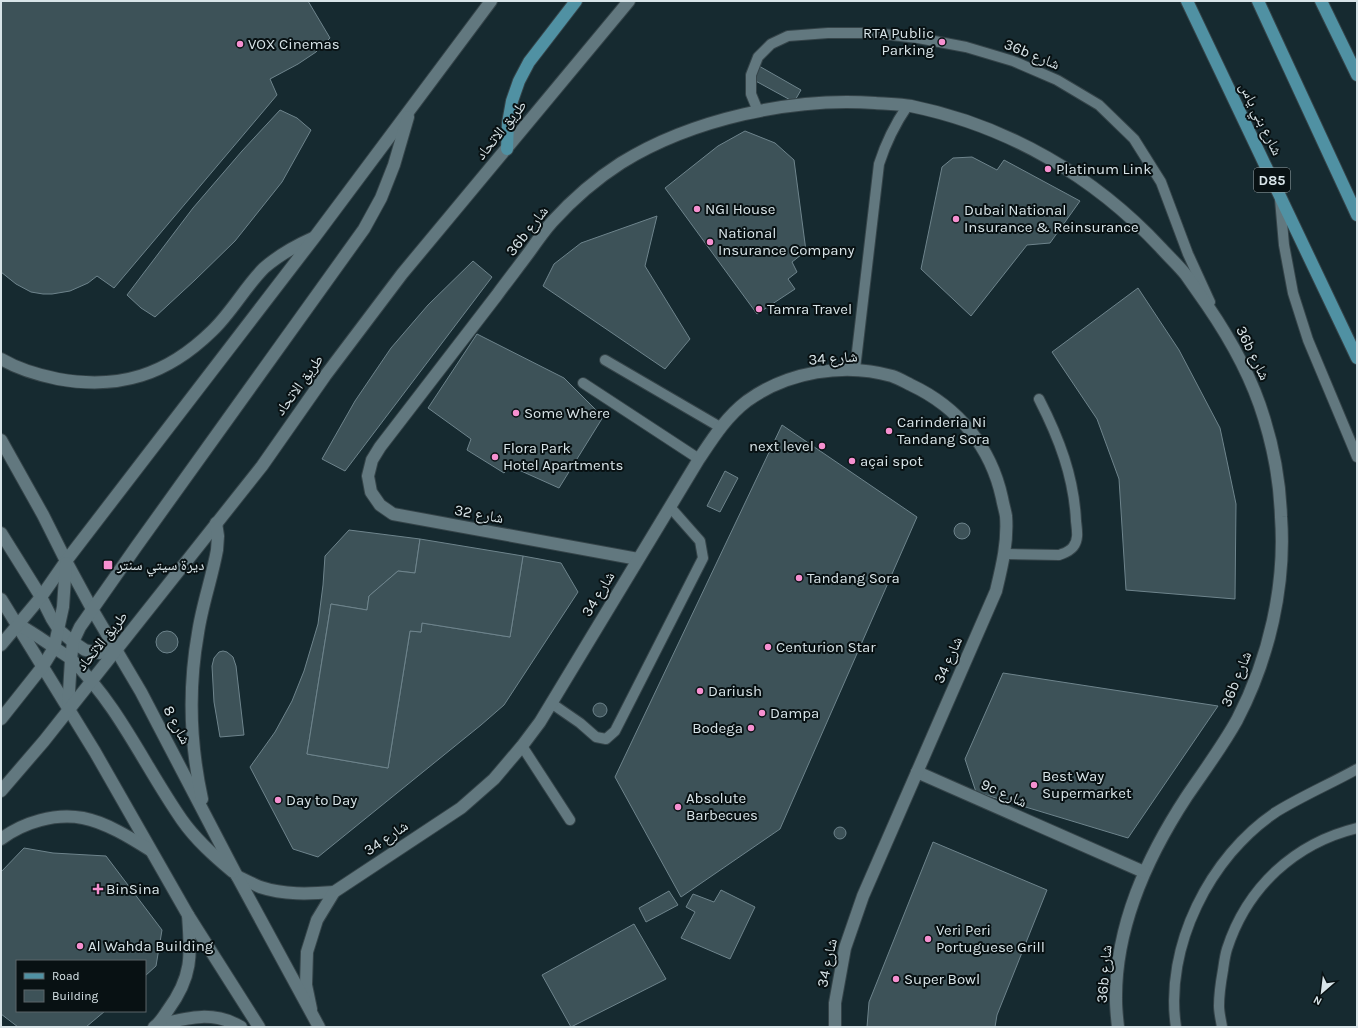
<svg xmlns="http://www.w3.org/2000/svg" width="1358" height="1028" font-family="Karla,'Noto Naskh Arabic',sans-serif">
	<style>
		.building { fill: #3d5258; stroke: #6e848c }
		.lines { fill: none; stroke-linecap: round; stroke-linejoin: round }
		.lane-casing { stroke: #354449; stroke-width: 12 }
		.street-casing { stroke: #354449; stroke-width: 14 }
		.secondary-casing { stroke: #354449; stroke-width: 14 }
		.primary-casing { stroke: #354449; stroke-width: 14 }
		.lane { stroke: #62787f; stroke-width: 10 }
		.street { stroke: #62787f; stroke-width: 12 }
		.secondary { stroke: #62787f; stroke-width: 12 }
		.primary { stroke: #5091a3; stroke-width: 12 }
		.poi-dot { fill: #f690d0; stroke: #081113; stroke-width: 1.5 }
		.labels { text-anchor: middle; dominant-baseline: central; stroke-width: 4; stroke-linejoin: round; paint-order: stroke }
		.shield { fill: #081113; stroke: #9aa5a8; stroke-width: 1 }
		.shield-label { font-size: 14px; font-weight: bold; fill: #d8e4e8 }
		.poi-label { font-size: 15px; fill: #d8e4e8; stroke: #081113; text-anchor: start }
		.street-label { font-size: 15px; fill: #d8e4e8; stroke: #081113 }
	</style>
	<rect width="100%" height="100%" fill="#162a30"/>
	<g class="building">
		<polygon points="1,1 308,1 330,38 316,52 298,64 270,79 277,95 114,288 97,276 88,283 70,291 52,294 43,294 31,292 16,284 1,272"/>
		<polygon points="759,66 801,90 794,102 752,79"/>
		<polygon points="280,110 297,118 311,130 282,182 235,241 195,280 155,317 141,308 127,295 193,208 242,151"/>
		<polygon points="745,131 775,143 794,160 806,251 792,262 797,272 788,279 795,289 757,314 665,188 718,146"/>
		<polygon points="972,157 997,170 1004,160 1080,201 1050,243 1027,245 971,316 921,269 942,167 953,158"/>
		<polygon points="657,216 645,266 690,339 665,369 543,286 554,264 581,243"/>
		<polygon points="473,261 492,277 345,471 322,459 355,401 391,348 428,305"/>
		<polygon points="1138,288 1179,350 1220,428 1236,504 1235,599 1126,590 1119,479 1097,419 1052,352"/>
		<polygon points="477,334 564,378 603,417 559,488 510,466 504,473 467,450 471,439 428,408"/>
		<polygon points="782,425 917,517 780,829 681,897 615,777"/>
		<polygon points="725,471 738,478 720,512 707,506"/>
		<circle cx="962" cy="531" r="8"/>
		<polygon points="349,530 420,539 415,573 398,571 369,596 367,610 331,604 307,754 388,768 410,631 421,632 422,623 510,637 523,556 561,563 578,592 504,705 481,725 318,857 293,849 250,767 275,732 292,701 304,671 318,624 323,585 325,556"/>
		<polygon points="420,539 523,556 510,637 422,623 421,632 410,631 388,768 307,754 331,604 367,610 369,596 398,571 415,573"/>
		<circle cx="167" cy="642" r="11"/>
		<polygon points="223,651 227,652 233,657 236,666 244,735 220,737 214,702 212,666 214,658 219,652"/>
		<polygon points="1003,673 1218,706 1128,838 976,792 965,759"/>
		<circle cx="600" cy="710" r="7"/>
		<circle cx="840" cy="833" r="6"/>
		<polygon points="933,842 1047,890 997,1015 995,1027 867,1027 869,1002"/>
		<polygon points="24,848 53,853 106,856 162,930 156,966 145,976 145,961 17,961 17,1011 105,1011 86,1027 18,1027 1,1014 1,872"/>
		<polygon points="721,890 755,907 730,959 681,938 695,912 686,907 693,894 714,902"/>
		<polygon points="669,891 678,905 646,922 639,908"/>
		<polygon points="634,924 666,979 571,1027 542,975"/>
	</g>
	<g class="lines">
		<defs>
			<g id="lane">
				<polyline points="758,111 751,94 751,75 758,57 771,44 788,36 828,33 874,33 918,38 966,47 1013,61 1057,80 1099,105 1134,139 1161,182 1188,254 1210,302"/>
				<polyline points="1280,199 1284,245 1293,293 1308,340 1357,457"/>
				<polyline points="605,360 720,427"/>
				<path d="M855,369L879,164C886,142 895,124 908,105"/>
				<polyline points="583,383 699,459"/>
				<path d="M1005,554L1059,555C1064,553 1069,552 1073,547C1079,540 1077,530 1076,521C1074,477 1059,438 1039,399"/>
				<polyline points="551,703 580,723 596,737 606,739 615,731 703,558 700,541 670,507"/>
				<polyline points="522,746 570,820"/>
				<path d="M1176,1027C1164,947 1210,856 1276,812C1302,796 1330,784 1357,769"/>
				<path d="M1222,1027C1221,1020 1219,1013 1219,1006C1219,994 1221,981 1223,970C1224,963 1225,955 1227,949C1247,887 1295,843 1357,828"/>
			</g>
			<g id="street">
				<path d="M638,559L393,514L380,505L371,492L368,476L372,460L380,447C419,396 458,346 497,295C508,280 519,266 530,251C537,241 544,231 552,222C572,200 596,179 621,163C692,119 793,97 875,103C887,104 900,104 911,106C1008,126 1094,176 1161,248C1169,257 1178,265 1186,275C1193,285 1200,295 1207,305C1231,340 1252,378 1264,418C1274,450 1280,484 1281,517C1286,585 1269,659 1237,720C1222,747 1204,771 1187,796C1147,857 1115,926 1116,1000C1116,1009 1117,1018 1118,1027"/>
				<polyline points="917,772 1144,872"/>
				<path d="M237,876C245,880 253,884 260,887C284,895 309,894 334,892"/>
				<path d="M311,1009L306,985L307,952L317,920L334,892L461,808L494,779L522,746L540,722L699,459C713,438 726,417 747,401C787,372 844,362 892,376C898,378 905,382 911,385C958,407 991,447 1002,498C1003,504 1005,510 1006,516C1008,542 1002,566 996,591L863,896L845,948L835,1003V1027"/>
				<path d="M157,1025C186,1018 213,1010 241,1027"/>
				<path d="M154,1027C160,1023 164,1016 168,1010C193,976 191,955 188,915"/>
			</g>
			<g id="secondary">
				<path d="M1,359C18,369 38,375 58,379C119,390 167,375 212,331C232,312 245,287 264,268C279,255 295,246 313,238"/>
				<polyline points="1,440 43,515 66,561 92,609 141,692 237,876 319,1027"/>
				<polyline points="1,533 41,597 52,619 59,630 73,642 85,650 99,653 116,650"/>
				<polyline points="1,599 95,752 188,915 259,1027"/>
				<path d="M19,625C32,632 43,640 55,648C60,652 67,655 72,660C119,706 145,767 182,820C196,840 214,856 233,872"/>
				<polyline points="1,645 41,597 66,561 314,238 491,1"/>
				<polyline points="68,709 71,659 73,642 80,627 136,547 364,229 381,198 394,165 408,117"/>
				<polyline points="1,719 43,666 54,648 63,607 66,563"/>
				<polyline points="1,791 44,741 262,466 325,376 402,274 629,1"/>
				<path d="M202,799C190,744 188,689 198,633C202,605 212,578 217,550L218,536L216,523"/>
				<path d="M1,839C24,822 55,813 83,818C105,822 131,838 150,850"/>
			</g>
			<g id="primary">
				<polyline points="1187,1 1357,358"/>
				<polyline points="1258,1 1357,215"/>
				<polyline points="1321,1 1357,75"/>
				<polyline points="507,149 508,123 512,101 519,81 529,62 576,1"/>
			</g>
		</defs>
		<use href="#lane" class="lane-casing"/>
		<use href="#street" class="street-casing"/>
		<use href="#secondary" class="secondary-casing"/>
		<use href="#primary" class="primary-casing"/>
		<use href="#lane" class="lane"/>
		<use href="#street" class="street"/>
		<use href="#secondary" class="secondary"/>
		<use href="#primary" class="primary"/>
	</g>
	<g class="poi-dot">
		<circle cx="942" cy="42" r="4"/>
		<circle cx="240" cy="44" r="4"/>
		<circle cx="1048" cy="169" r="4"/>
		<circle cx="697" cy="209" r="4"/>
		<circle cx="956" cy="219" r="4"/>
		<circle cx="710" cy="242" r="4"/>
		<circle cx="759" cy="309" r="4"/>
		<circle cx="516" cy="413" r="4"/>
		<circle cx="889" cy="431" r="4"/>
		<circle cx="822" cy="446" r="4"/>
		<circle cx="495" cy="457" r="4"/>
		<circle cx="852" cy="461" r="4"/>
		<rect x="103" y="560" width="10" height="10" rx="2"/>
		<circle cx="799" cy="578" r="4"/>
		<circle cx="768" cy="647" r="4"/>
		<circle cx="700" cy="691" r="4"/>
		<circle cx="762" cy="713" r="4"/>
		<circle cx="751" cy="728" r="4"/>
		<circle cx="1034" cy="785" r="4"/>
		<circle cx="278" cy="800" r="4"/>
		<circle cx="678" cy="807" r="4"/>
		<path d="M96 883h4v4h4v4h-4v4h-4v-4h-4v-4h4z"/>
		<circle cx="928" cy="939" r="4"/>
		<circle cx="80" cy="946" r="4"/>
		<circle cx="896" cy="979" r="4"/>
	</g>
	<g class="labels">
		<rect class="shield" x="1254" y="168" width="36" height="24" rx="3"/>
		<g class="shield-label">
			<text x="1272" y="180">D85</text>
		</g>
		<g class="poi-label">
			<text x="934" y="33" text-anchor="end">RTA Public<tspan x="934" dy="17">Parking</tspan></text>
			<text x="248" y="44">VOX Cinemas</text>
			<text x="1056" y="169">Platinum Link</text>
			<text x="705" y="209">NGI House</text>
			<text x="964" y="210">Dubai National<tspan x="964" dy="17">Insurance &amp; Reinsurance</tspan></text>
			<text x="718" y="233">National<tspan x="718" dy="17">Insurance Company</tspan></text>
			<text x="767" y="309">Tamra Travel</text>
			<text x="524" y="413">Some Where</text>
			<text x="897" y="422">Carinderia Ni<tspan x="897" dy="17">Tandang Sora</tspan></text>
			<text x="814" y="446" text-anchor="end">next level</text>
			<text x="503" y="448">Flora Park<tspan x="503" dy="17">Hotel Apartments</tspan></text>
			<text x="860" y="461">açai spot</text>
			<text x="117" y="565">ديرة سيتي سنتر</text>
			<text x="807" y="578">Tandang Sora</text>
			<text x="776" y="647">Centurion Star</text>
			<text x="708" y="691">Dariush</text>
			<text x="770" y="713">Dampa</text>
			<text x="743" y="728" text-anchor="end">Bodega</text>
			<text x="1042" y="776">Best Way<tspan x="1042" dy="17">Supermarket</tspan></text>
			<text x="686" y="798">Absolute<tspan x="686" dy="17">Barbecues</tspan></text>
			<text x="286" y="800">Day to Day</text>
			<text x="106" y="889">BinSina</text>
			<text x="936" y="930">Veri Peri<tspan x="936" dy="17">Portuguese Grill</tspan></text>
			<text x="88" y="946">Al Wahda Building</text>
			<text x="904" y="979">Super Bowl</text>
		</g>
		<g class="street-label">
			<text transform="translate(1032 54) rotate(22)">36b شارع</text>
			<text transform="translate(1261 119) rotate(64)">شارع بني ياس</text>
			<text transform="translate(501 130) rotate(-51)">طريق الاتحاد</text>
			<text transform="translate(527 231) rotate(-52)">36b شارع</text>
			<text transform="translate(1253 353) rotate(64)">36b شارع</text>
			<text transform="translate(833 358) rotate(-4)">شارع 34</text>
			<text transform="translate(299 385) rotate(-54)">طريق الاتحاد</text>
			<text transform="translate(479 514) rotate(10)">شارع 32</text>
			<text transform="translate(598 594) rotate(-59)">شارع 34</text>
			<text transform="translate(102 641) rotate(-51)">طريق الاتحاد</text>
			<text transform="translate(948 660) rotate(-66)">شارع 34</text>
			<text transform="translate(1236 679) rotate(-68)">36b شارع</text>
			<text transform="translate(177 725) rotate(62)">شارع 8</text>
			<text transform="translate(1004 793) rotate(24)">9c شارع</text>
			<text transform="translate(386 838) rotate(-34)">شارع 34</text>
			<text transform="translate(827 963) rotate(-78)">شارع 34</text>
			<text transform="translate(1104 974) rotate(-85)">36b شارع</text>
		</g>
	</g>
	<rect width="1358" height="1028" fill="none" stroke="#d8e4e8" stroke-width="4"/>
	<rect x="16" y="960" width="130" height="52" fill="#081113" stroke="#5b6568"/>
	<rect x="24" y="973" width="20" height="6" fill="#5091a3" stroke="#5b6568"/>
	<text x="52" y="980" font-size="12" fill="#d8e4e8">Road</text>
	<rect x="24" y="990" width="20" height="12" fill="#3d5258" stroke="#5b6568"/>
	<text x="52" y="1000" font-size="12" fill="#d8e4e8">Building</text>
	<g transform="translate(1322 992) rotate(208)" stroke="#081113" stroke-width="3" paint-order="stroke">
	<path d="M0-3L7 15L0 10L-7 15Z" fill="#d8e4e8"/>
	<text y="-6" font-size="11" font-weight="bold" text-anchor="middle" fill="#d8e4e8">N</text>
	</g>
</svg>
